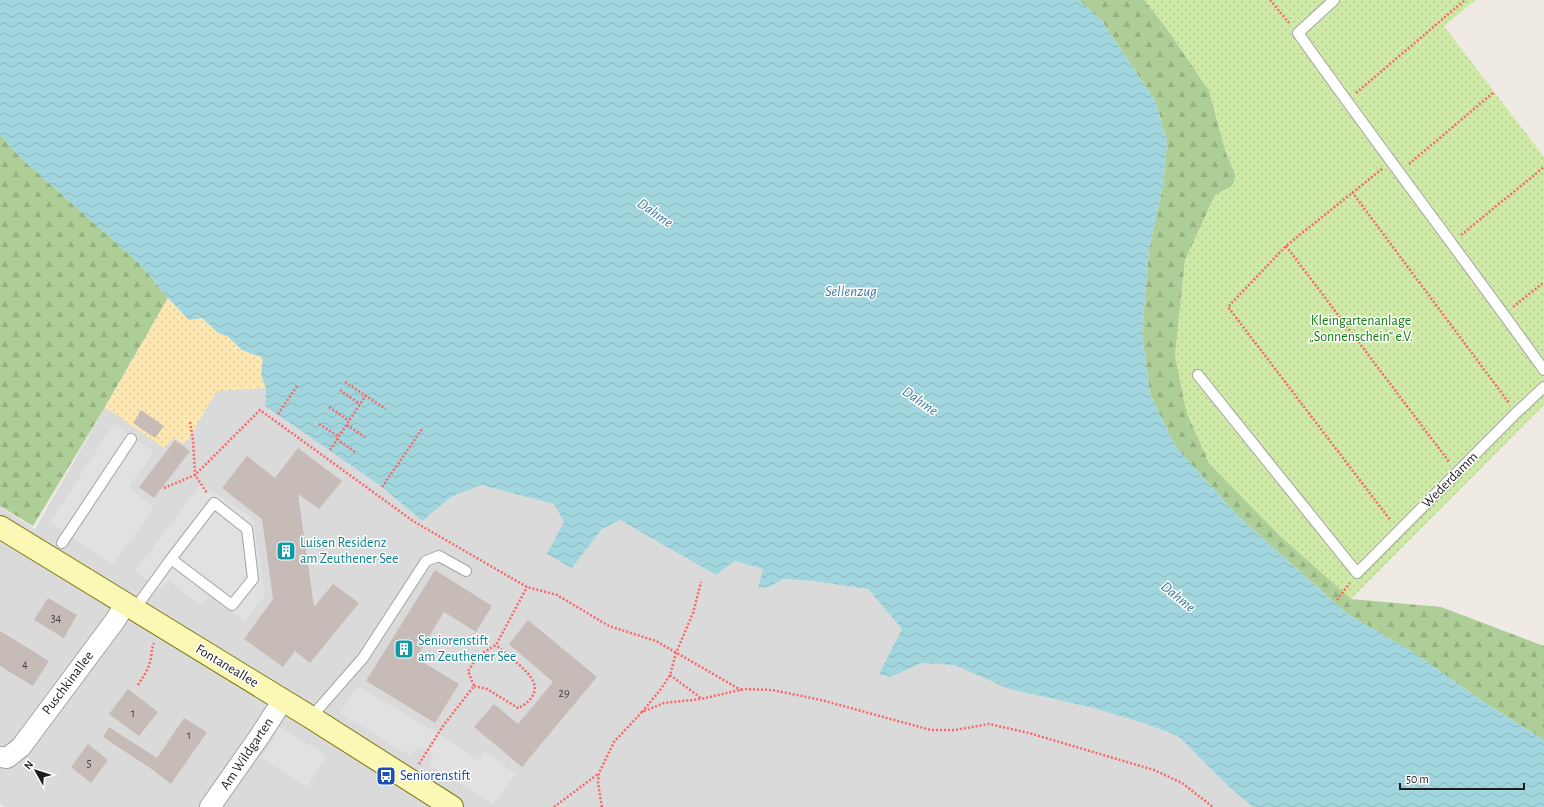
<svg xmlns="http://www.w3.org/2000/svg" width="1544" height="807" font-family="'Alegreya Sans',sans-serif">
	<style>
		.residential { fill: #dbdada }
		.grass { fill: url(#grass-dots) }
		.forest { fill: url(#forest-firs) }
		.sand { fill: url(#sand-dots) }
		.parking { fill: #e1e1e1 }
		.water { fill: url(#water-waves) }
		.building { fill: #c6bbb6 }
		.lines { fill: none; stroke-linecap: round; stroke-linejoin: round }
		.lane-casing { stroke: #a4a4a4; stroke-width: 12 }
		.street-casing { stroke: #a4a4a4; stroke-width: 22 }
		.secondary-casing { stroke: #767602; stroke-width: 24 }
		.path { stroke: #fd6667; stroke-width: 2.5; stroke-dasharray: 2 2; stroke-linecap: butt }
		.lane { stroke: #fff; stroke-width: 10 }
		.street { stroke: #fff; stroke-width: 20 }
		.secondary { stroke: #fbf7b5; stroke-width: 22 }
		.labels { text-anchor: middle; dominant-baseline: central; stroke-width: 3; stroke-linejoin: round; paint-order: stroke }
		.number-label { font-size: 12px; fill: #474443 }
		.park-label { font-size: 14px; fill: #0c7e09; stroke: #fff }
		.street-label { font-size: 14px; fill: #1d1d1d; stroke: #fff }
		.culture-label { font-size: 14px; fill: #0d838f; stroke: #fff; text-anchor: start }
		.transit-label { font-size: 14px; fill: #164399; stroke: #fff; text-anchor: start }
		.water-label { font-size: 15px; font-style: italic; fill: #427a9f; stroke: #fff }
	</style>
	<defs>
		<pattern id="grass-dots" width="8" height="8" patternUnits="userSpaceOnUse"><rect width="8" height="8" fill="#cfeaa7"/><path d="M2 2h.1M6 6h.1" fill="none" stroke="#b1c88f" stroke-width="1.8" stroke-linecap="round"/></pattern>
		<pattern id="forest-firs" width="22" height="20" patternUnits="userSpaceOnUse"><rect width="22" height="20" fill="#adcf97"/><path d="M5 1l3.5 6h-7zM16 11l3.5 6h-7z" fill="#94b182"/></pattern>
		<pattern id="sand-dots" width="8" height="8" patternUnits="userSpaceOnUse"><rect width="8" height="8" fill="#ffe7b1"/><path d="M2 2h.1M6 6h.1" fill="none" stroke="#dac698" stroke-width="1.8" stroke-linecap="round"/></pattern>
		<pattern id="water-waves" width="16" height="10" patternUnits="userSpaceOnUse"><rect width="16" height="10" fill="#a2d6de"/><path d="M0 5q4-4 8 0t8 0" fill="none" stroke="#8bb7be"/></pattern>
	</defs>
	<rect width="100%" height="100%" fill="#efeae3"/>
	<polygon class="residential" points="168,298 189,319 266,388 265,406 382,487 422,521 451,497 481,485 554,504 564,521 572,568 602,529 620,520 716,575 735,561 763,569 759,588 769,587 783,579 813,581 868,589 902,629 880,674 890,677 922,663 954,665 1009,689 1094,708 1146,724 1178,736 1228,786 1253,807 5,807 0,804 0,507 35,529"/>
	<polygon class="grass" points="1144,0 1476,0 1444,26 1544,157 1544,405 1351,599 1278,534 1209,463 1186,411 1175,355 1185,260 1215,195 1232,186 1236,175 1226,153 1209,91 1167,29"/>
	<g class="forest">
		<polygon points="1079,0 1144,0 1167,29 1209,91 1226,153 1236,176 1232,186 1215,195 1185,260 1175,355 1186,411 1209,463 1278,534 1351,599 1441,607 1544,646 1544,740 1482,701 1416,654 1346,613 1237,515 1175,446 1150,394 1142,334 1149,249 1163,186 1167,142 1156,102 1102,21"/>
		<polygon points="0,135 21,158 141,265 168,298 105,407 33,526 0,506"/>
	</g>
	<polygon class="sand" points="168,298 189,319 201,318 218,333 227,336 242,350 263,358 261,375 266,388 217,391 185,444 173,438 164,448 105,407"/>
	<g class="parking">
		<polygon points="114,424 154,452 129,486 154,509 112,565 50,522"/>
		<polygon points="201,484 253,518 265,595 245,622 210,595 201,606 169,581 159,589 135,571"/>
		<polygon points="358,686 447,739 478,761 485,752 516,774 493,804 429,765 434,755 418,745 411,756 340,713"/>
		<polygon points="280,727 327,756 307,787 261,758"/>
	</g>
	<polygon class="water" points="0,0 1079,0 1102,21 1156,102 1167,142 1163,186 1149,249 1142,334 1150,394 1175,446 1237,515 1346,613 1416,654 1482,701 1544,740 1544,807 1253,807 1228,786 1178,736 1146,724 1094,708 1009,689 954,665 922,663 890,677 879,674 902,629 868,589 813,581 783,579 769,587 758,588 763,569 735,561 716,575 620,520 602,529 572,568 547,554 564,522 554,504 481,485 451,497 422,521 382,487 265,406 266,388 261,375 263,358 242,350 227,336 218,333 202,318 189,320 168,298 141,265 21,158 0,135"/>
	<g class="building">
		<polygon points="141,410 164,426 155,438 133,423"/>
		<polygon points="175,440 190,451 154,498 139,487"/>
		<polygon points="298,448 342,481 319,509 298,494 314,607 333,584 359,603 310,663 295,651 283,667 244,639 273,599 262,519 222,488 247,456 275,478"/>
		<polygon points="435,570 492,606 476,632 444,612 416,658 459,684 435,723 366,681"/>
		<polygon points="48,598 77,615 64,638 34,620"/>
		<polygon points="528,620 597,677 522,767 474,727 494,704 518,724 553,682 509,644"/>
		<polygon points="0,631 49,661 33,686 0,666"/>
		<polygon points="128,689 158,712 139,736 109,714"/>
		<polygon points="184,718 207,732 171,784 150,768 103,737 109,727 157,758"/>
		<polygon points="88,744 108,760 91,783 71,767"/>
	</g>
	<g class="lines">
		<defs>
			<g id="lane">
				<path d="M1334,0L1298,33C1378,146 1463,257 1544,370"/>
				<polyline points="1198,375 1357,573 1516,413 1544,387"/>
				<polyline points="62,543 131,439"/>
				<polyline points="134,610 171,559 214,503 247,529 253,579 232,605 171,559"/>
				<polyline points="312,718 320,707 363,658 426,561 439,556 466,571"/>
			</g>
			<g id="street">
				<polyline points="0,757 7,758 21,747 114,622 125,605"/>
				<polyline points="210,807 259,737 283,700"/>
			</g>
			<polyline id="secondary" points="0,527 312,718 452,807"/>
		</defs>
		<use href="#lane" class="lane-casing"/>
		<use href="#street" class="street-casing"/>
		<use href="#secondary" class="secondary-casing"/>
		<g class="path">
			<polyline points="1270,0 1290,24"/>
			<polyline points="1356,93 1465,0"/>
			<polyline points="1409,164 1494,92"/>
			<polyline points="1382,169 1286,246 1228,307 1391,521"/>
			<polyline points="1352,192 1509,403"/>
			<polyline points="1461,235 1544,167"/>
			<polyline points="1286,246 1450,463"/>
			<polyline points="1513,307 1544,282"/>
			<polyline points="345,382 386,409"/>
			<polyline points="340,390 360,404"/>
			<polyline points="329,407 349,421"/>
			<polyline points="278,414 297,386"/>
			<polyline points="190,422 193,440 195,475 207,493"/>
			<polyline points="319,424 339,437"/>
			<polyline points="347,425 365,437"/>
			<polyline points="337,439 355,452"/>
			<polyline points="330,450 366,395"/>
			<polyline points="382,487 422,429"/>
			<polyline points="164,488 195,475 260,410 413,521 527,587 557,595 609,626 656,641 741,690"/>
			<polyline points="1337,600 1350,583"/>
			<polyline points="670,675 701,698"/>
			<path d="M138,685C142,678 147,672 149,665C152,657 151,650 154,643"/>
			<path d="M474,686L487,689L518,708C528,704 539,693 533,681C528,670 506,654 496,645"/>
			<polyline points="642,712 661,689 670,675 676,653 693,613 701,582"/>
			<polyline points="419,764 443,726 474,686 468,671 479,655 496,645 527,587"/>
			<polyline points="554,807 598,774"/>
			<polyline points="602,807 598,783 599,773 614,742 642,712 664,703 701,699 744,689 772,690 821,700 931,730 955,730 989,724 1029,733 1154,770 1182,783 1213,807"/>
		</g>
		<use href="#lane" class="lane"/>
		<use href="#street" class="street"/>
		<use href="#secondary" class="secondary"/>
	</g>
	<defs>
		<symbol id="building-square" viewBox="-11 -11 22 22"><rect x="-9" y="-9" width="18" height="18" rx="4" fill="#0f9aa8" stroke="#fff"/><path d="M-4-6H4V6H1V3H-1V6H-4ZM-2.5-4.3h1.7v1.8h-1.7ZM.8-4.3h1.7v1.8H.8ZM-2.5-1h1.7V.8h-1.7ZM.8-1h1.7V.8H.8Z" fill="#fff"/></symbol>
		<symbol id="bus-square" viewBox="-11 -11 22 22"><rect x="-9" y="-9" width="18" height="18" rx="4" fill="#1a4fb4" stroke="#fff"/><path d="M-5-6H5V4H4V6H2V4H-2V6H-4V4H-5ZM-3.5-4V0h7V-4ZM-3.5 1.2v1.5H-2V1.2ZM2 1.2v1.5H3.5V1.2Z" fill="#fff"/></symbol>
	</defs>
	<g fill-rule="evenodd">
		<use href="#building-square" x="275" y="540" width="22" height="22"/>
		<use href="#building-square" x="393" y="638" width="22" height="22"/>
		<use href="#bus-square" x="375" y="765" width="22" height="22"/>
	</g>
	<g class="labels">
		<g class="number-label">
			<text x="56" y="618">34</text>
			<text x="25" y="664">4</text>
			<text x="564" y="693">29</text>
			<text x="133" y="713">1</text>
			<text x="189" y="735">1</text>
			<text x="89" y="763">5</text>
		</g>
		<g class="park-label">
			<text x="1361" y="321">Kleingartenanlage<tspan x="1361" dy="16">„Sonnenschein“ e.V.</tspan></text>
		</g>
		<g class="street-label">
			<text transform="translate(1450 480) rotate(-45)">Wederdamm</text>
			<text transform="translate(227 666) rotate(31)">Fontaneallee</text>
			<text transform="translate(68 683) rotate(-53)">Puschkinallee</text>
			<text transform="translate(247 754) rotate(-56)">Am Wildgarten</text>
		</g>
		<g class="culture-label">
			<text x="300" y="543">Luisen Residenz<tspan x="300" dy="16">am Zeuthener See</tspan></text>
			<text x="418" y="641">Seniorenstift<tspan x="418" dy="16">am Zeuthener See</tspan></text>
		</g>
		<g class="transit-label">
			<text x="400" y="776">Seniorenstift</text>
		</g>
		<g class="water-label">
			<text transform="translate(655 213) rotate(35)">Dahme</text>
			<text x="851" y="291">Sellenzug</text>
			<text transform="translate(920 401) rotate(35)">Dahme</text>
			<text transform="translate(1178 597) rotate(39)">Dahme</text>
		</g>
	</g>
	<g transform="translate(36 771) rotate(309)" stroke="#ffffff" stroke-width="3" paint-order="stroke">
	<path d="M0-3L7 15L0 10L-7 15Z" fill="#1d1d1d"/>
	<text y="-6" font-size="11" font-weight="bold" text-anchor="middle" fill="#1d1d1d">N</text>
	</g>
	<path d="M1400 783v6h124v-6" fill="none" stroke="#1d1d1d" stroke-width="2"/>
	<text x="1406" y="783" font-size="12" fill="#1d1d1d" stroke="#ffffff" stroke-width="3" paint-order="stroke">50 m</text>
</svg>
